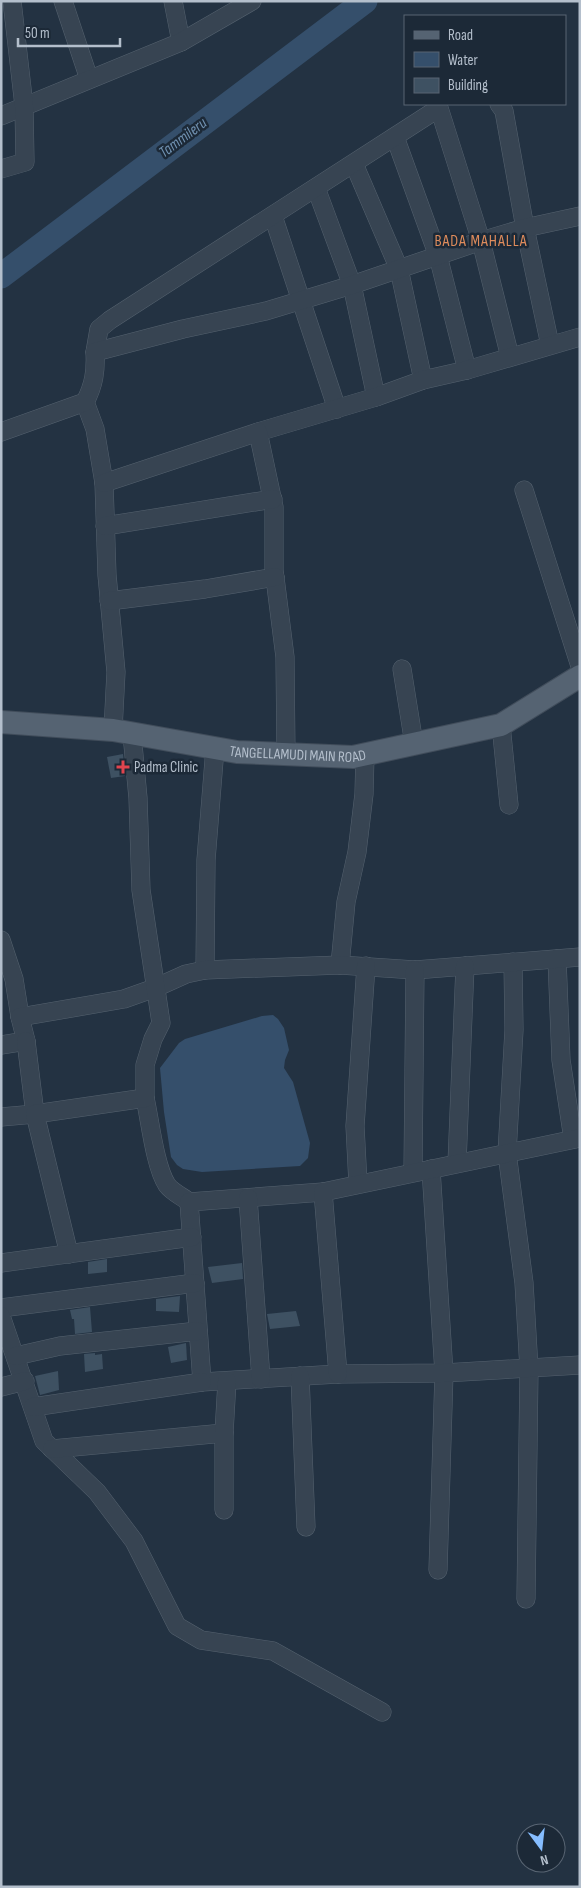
<svg xmlns="http://www.w3.org/2000/svg" width="581" height="1888" font-family="'Sofia Sans Condensed',sans-serif">
	<style>
		.water { fill: #354f6b }
		.lines { fill: none; stroke-linecap: round; stroke-linejoin: round }
		.river { stroke: #354f6b; stroke-width: 25 }
		.building { fill: #3e5162 }
		.minor-casing { stroke: #55626f; stroke-width: 19 }
		.major-casing { stroke: #414d5b; stroke-width: 24 }
		.minor { stroke: #374452; stroke-width: 18 }
		.major { stroke: #556372; stroke-width: 22 }
		.health-dot { fill: #e0444e; stroke: #1c2937; stroke-width: 2 }
		.labels { text-anchor: middle; dominant-baseline: central; stroke-width: 5; stroke-linejoin: round; paint-order: stroke }
		.street-label { font-size: 15px; fill: #b4bfcc; stroke: #1c2937 }
		.poi-label { font-size: 15px; fill: #b4bfcc; stroke: #1c2937; text-anchor: start }
		.water-label { font-size: 16px; font-style: italic; fill: #7192b2; stroke: #1c2937 }
		.neighbourhood-label { font-size: 16px; letter-spacing: 1px; fill: #df8c5c; stroke: #1c2937 }
	</style>
	<rect width="100%" height="100%" fill="#233242"/>
	<polygon class="water" points="273,1015 278,1019 284,1028 289,1050 285,1060 284,1068 293,1082 310,1143 308,1158 300,1166 202,1172 183,1169 177,1165 171,1157 164,1112 160,1068 179,1043 185,1039 262,1016"/>
	<g class="lines">
		<polyline class="river" points="1,276 365,1"/>
	</g>
	<g class="building">
		<polygon points="123,754 125,776 111,778 107,757"/>
		<polygon points="107,1259 107,1272 88,1274 88,1262"/>
		<polygon points="242,1263 243,1279 212,1283 208,1267"/>
		<polygon points="180,1296 179,1312 156,1311 156,1299"/>
		<polygon points="90,1307 92,1332 75,1334 74,1319 72,1319 70,1310"/>
		<polygon points="296,1311 300,1326 270,1329 267,1314"/>
		<polygon points="186,1343 187,1360 171,1363 168,1347"/>
		<polygon points="95,1353 95,1355 102,1354 103,1369 85,1372 84,1354"/>
		<polygon points="58,1371 59,1390 40,1395 35,1376"/>
	</g>
	<g class="lines">
		<defs>
			<g id="minor">
				<polyline points="63,1 89,79"/>
				<polyline points="173,1 181,42"/>
				<polyline points="499,104 504,111 525,228 550,345"/>
				<polyline points="1,116 181,42 252,1"/>
				<polyline points="395,137 438,256 467,370"/>
				<polyline points="354,164 399,269 423,380"/>
				<polyline points="1,169 25,162 24,106 12,1"/>
				<polyline points="316,188 352,285 376,397"/>
				<polyline points="273,216 337,409"/>
				<polyline points="95,352 99,329 110,320 439,108 481,241 510,357"/>
				<polyline points="85,402 95,429 104,483 107,575 116,672 113,730"/>
				<path d="M1,432L85,402C94,385 96,371 95,352L183,329L266,311L352,285L481,241L525,228L580,216"/>
				<polyline points="258,432 376,397 423,380 467,370 580,337"/>
				<polyline points="104,483 258,432 274,507 274,570 285,657 286,754"/>
				<polyline points="524,490 580,666"/>
				<polyline points="105,526 273,499"/>
				<polyline points="109,601 205,589 275,577"/>
				<polyline points="402,669 414,744"/>
				<polyline points="501,725 509,805"/>
				<polyline points="1,940 14,979 20,1017"/>
				<polyline points="557,959 561,1060 573,1139"/>
				<polyline points="513,962 514,1030 507,1153 524,1283 529,1369 526,1599"/>
				<polyline points="340,965 346,902 357,852 364,794 365,755"/>
				<polyline points="205,970 206,860 215,748"/>
				<polyline points="1,1045 26,1041 20,1017 124,999 155,988 186,974 205,970 340,965 415,970 580,957"/>
				<path d="M145,1098C150,1120 155,1167 167,1185C172,1192 183,1197 189,1202"/>
				<polyline points="1,1117 35,1114 26,1041"/>
				<polyline points="457,1163 465,966"/>
				<polyline points="431,1169 444,1373 438,1570"/>
				<polyline points="413,1172 415,970"/>
				<polyline points="358,1184 355,1126 366,966"/>
				<polyline points="323,1192 189,1202 202,1382 338,1374 444,1373 580,1365"/>
				<polyline points="248,1198 261,1379"/>
				<polyline points="69,1254 35,1114 145,1098 145,1065 153,1039 161,1023 141,890 138,798 132,734"/>
				<polyline points="1,1263 192,1237"/>
				<polyline points="1,1308 195,1283"/>
				<polyline points="1,1316 44,1441 97,1492 134,1541 177,1626 201,1640 273,1651 382,1712"/>
				<polyline points="16,1356 60,1346 198,1331"/>
				<polyline points="338,1374 323,1192 580,1138"/>
				<polyline points="300,1376 306,1527"/>
				<polyline points="1,1387 25,1381"/>
				<polyline points="33,1407 202,1382"/>
				<polyline points="52,1449 224,1433"/>
				<polyline points="224,1510 224,1433 227,1381"/>
			</g>
			<g id="major">
				<path id="s1" d="M1,722L113,730L237,752L353,757L501,725L580,676"/>
			</g>
		</defs>
		<use href="#minor" class="minor-casing"/>
		<use href="#major" class="major-casing"/>
		<use href="#minor" class="minor"/>
		<use href="#major" class="major"/>
	</g>
	<path class="health-dot" d="M120.5 759.5h5v5h5v5h-5v5h-5v-5h-5v-5h5z"/>
	<g class="labels">
		<g class="street-label">
			<text stroke="none"><textPath href="#s1" startOffset="299">TANGELLAMUDI MAIN ROAD</textPath></text>
		</g>
		<g class="poi-label">
			<text x="134" y="767">Padma Clinic</text>
		</g>
		<g class="water-label">
			<text transform="translate(183 138) rotate(-37)">Tammileru</text>
		</g>
		<g class="neighbourhood-label">
			<text x="481" y="241">BADA MAHALLA</text>
		</g>
	</g>
	<rect width="581" height="1888" fill="none" stroke="#b4bfcc" stroke-width="5"/>
	<rect x="404" y="15" width="162" height="90" fill="#1c2937" stroke="#596573"/>
	<rect x="414" y="31" width="25" height="8" fill="#556372" stroke="#596573"/>
	<text x="448" y="40" font-size="15" fill="#b4bfcc">Road</text>
	<rect x="414" y="52" width="25" height="15" fill="#354f6b" stroke="#596573"/>
	<text x="448" y="65" font-size="15" fill="#b4bfcc">Water</text>
	<rect x="414" y="78" width="25" height="15" fill="#3e5162" stroke="#596573"/>
	<text x="448" y="90" font-size="15" fill="#b4bfcc">Building</text>
	<g transform="translate(541 1848) rotate(165)"><circle r="24" fill="#1c2937" stroke="#596573"/>
	<path d="M0-4L9 19L0 12L-9 19Z" fill="#86bdff"/>
	<text y="-8" font-size="14" font-weight="bold" text-anchor="middle" fill="#b4bfcc">N</text>
	</g>
	<path d="M18 38v8h102v-8" fill="none" stroke="#b4bfcc" stroke-width="2.5"/>
	<text x="25" y="38" font-size="15" fill="#b4bfcc" stroke="#1c2937" stroke-width="4" paint-order="stroke">50 m</text>
</svg>
